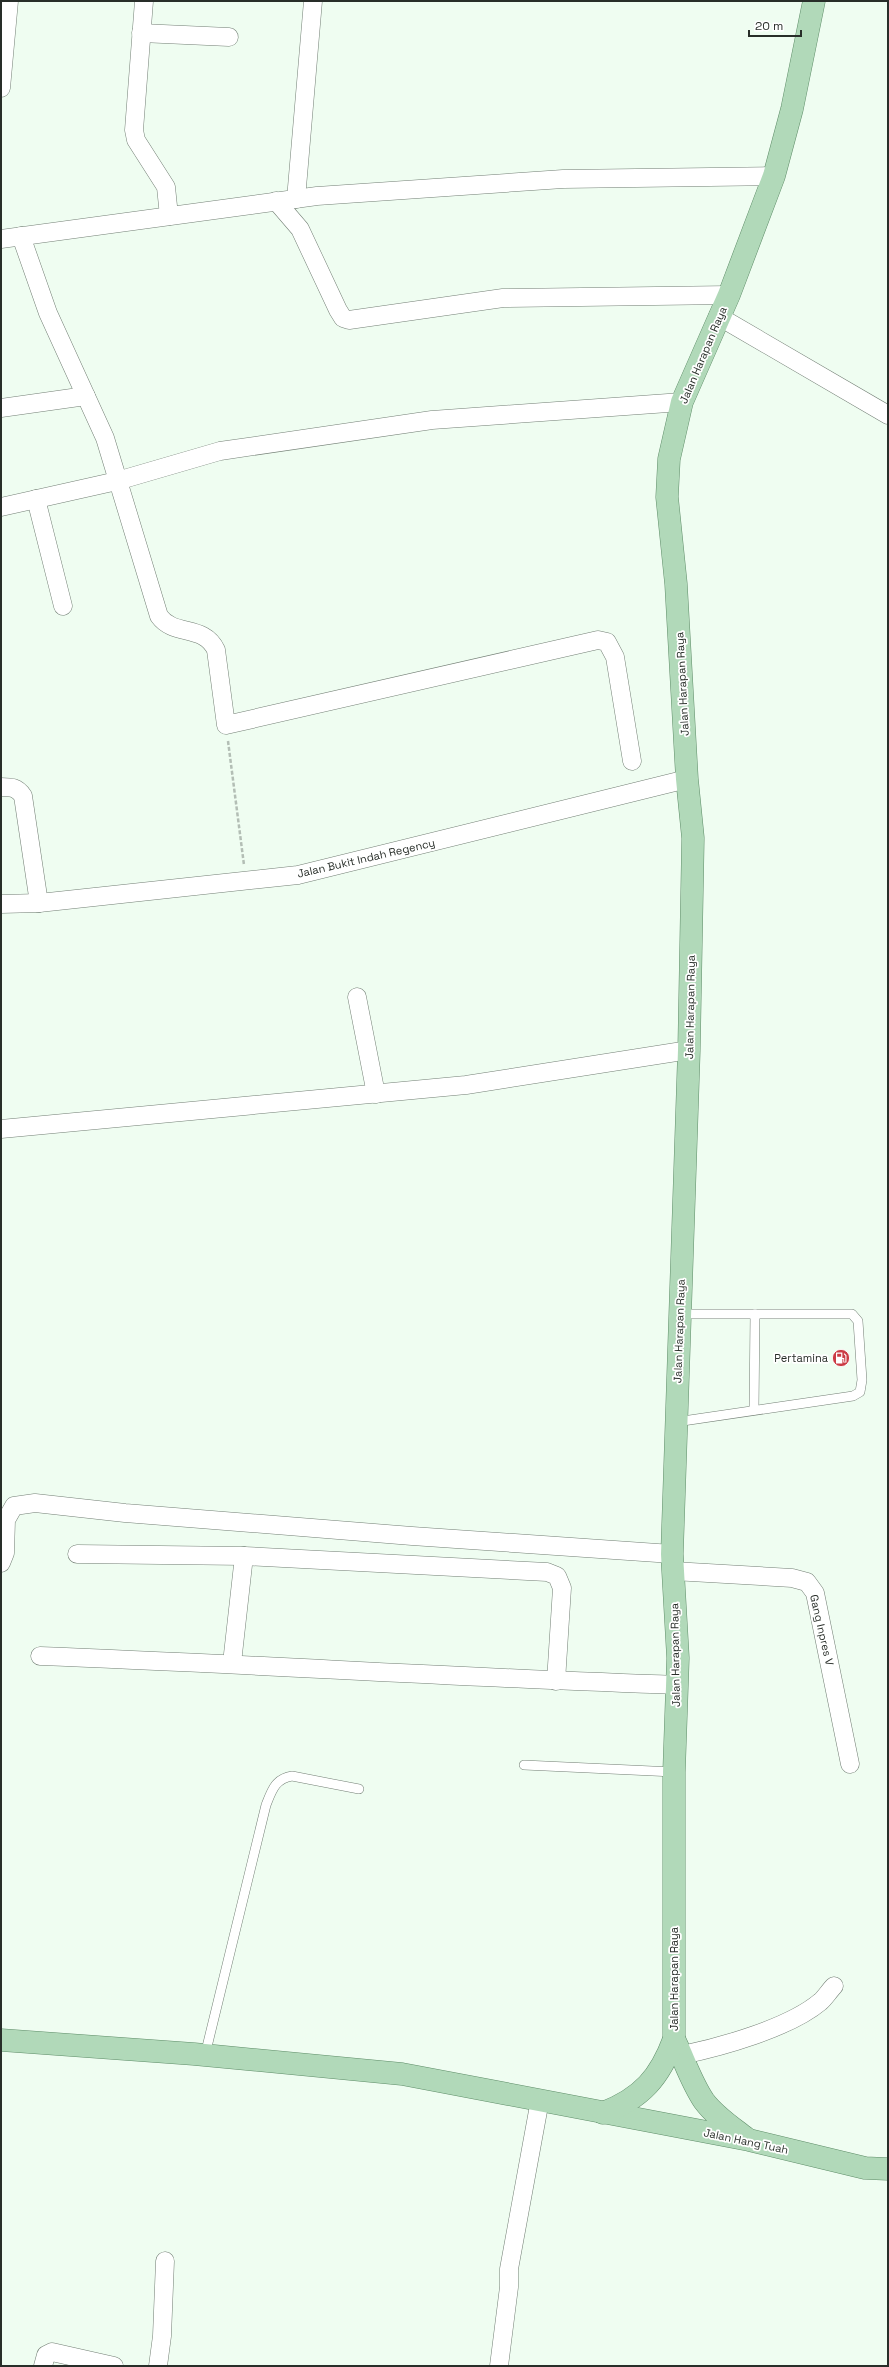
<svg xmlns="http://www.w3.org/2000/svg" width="889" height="2367" font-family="'Space Grotesk',sans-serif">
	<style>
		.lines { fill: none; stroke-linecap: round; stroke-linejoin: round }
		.lane-casing { stroke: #737f75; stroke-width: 10 }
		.street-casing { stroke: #737f75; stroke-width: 19 }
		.primary-casing { stroke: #5f8d69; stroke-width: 23 }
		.path { stroke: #b3beb5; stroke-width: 2.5; stroke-dasharray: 4 2; stroke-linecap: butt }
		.lane { stroke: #fff; stroke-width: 9 }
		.street { stroke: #fff; stroke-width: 18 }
		.primary { stroke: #b1d9b9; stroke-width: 22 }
		.labels { text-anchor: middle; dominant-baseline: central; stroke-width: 3.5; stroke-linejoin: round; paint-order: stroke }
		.street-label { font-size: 11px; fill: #282e29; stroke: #fff }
		.poi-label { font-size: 11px; fill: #282e29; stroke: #fff; text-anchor: end }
	</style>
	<rect width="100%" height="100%" fill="#effdf1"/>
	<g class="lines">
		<defs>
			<g id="lane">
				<polyline points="754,1410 755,1314"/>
				<polyline points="676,1422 853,1396 860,1392 862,1380 858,1321 852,1314 680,1314"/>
				<polyline points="524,1765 674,1772"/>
				<path d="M205,2055L266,1805C272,1790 275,1779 292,1776L359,1789"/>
			</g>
			<g id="street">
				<polyline points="144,1 134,130 136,140 166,187 169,216"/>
				<polyline points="141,33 229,37"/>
				<polyline points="1,88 9,1"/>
				<polyline points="296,199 313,1"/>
				<polyline points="276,201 300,229 338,310 343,318 349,320 503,298 729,295"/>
				<path d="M21,236L48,313L105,438L159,616C174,637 204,624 216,650L226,725L598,640L607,642L615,657L632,761"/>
				<polyline points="1,239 317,196 563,179 774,176"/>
				<polyline points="718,316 888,415"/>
				<polyline points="1,408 86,396"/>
				<polyline points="36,499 63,606"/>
				<polyline points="1,507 117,481 220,451 432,420 682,402"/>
				<path d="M1,787C11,787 17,787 23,796L39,903"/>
				<polyline points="1,904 39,903 298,875 687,779"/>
				<polyline points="357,997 376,1094"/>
				<polyline points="1,1129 466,1085 689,1050"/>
				<polyline points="77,1554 244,1556 547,1572 557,1576 562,1588 556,1681"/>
				<polyline points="1,1563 5,1553 6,1520 14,1506 35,1503 125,1513 412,1536 672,1554"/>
				<polyline points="673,1571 792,1578 807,1582 815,1593 850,1764"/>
				<path d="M40,1656C253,1664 465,1678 677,1685"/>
				<polyline points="232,1663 244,1556"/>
				<path d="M682,2055C721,2047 789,2028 820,2002C825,1998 829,1991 834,1986"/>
				<polyline points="43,2366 46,2355 52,2352 114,2366"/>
				<polyline points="158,2366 162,2336 165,2261"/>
				<polyline points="499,2366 509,2287 509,2269 540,2100"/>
			</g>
			<g id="primary">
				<path d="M674,2039C684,2059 691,2082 704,2101C715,2116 732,2127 746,2138"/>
				<polyline points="1,2040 194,2054 402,2074 749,2140 865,2168 888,2169"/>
				<path d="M603,2113C642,2098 660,2077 674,2039V1772L678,1658L672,1554L689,1050L693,838L687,779L676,584L667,497L669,459L682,402L729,295L774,176L792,109L814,1"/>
			</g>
		</defs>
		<use href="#lane" class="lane-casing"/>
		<use href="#street" class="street-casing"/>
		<use href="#primary" class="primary-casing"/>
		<polyline class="path" points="228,741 244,865"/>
		<use href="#lane" class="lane"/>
		<use href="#street" class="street"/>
		<use href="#primary" class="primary"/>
	</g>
	<defs>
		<symbol id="fuel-disc" viewBox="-11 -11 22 22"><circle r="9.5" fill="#cb3b44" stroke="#fff"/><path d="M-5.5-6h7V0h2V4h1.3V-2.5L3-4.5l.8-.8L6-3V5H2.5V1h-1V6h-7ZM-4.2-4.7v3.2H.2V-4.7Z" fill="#fff"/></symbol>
	</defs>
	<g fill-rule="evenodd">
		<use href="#fuel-disc" x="831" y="1348" width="20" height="20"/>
	</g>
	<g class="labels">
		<g class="street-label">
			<text transform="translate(703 355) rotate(-67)">Jalan Harapan Raya</text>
			<text transform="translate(682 684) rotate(-93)">Jalan Harapan Raya</text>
			<text transform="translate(366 858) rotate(-13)">Jalan Bukit Indah Regency</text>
			<text transform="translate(690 1007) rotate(-89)">Jalan Harapan Raya</text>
			<text transform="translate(679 1331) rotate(-88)">Jalan Harapan Raya</text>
			<text transform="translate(822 1630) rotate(77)">Gang Inpres V</text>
			<text transform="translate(675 1655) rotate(-91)">Jalan Harapan Raya</text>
			<text transform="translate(674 1979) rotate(-90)">Jalan Harapan Raya</text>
			<text transform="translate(746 2141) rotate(12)">Jalan Hang Tuah</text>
		</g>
		<g class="poi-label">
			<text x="828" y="1358">Pertamina</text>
		</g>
	</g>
	<rect width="889" height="2367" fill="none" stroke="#282e29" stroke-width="4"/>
	<path d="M749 30v6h52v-6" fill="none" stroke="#282e29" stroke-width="2"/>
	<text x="755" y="30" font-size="12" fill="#282e29" stroke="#ffffff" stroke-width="3" paint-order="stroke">20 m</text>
</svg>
